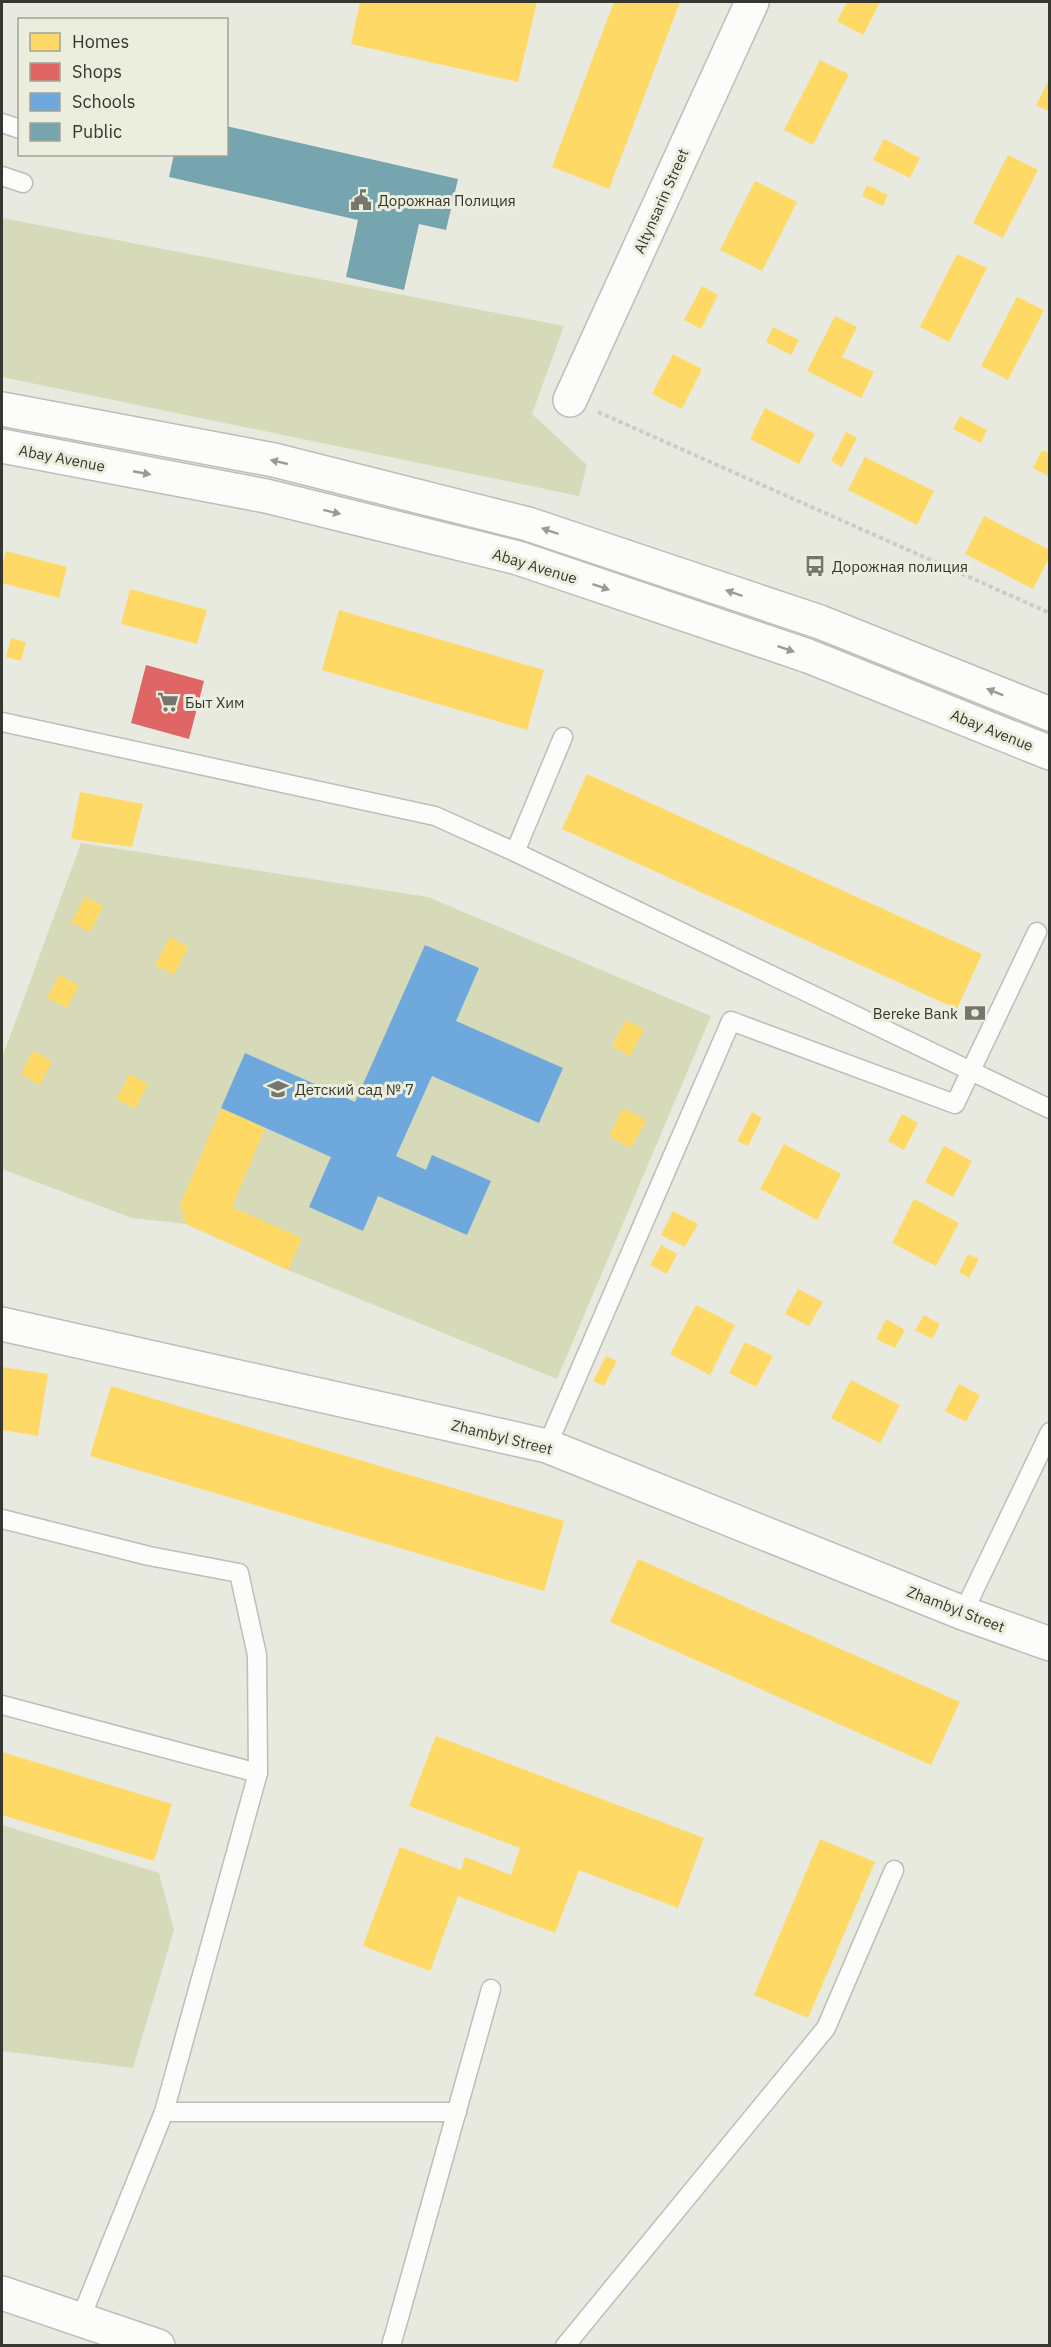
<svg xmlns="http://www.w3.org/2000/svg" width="1051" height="2347" font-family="'IBM Plex Sans',sans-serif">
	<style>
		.green { fill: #d6dab8 }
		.homes { fill: #ffd966 }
		.shops { fill: #e06666 }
		.schools { fill: #6fa8dc }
		.public { fill: #76a5af }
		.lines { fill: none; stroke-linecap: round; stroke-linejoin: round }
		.service-casing { stroke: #bdbeb7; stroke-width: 21 }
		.minor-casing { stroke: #bdbeb7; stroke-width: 36 }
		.secondary-casing { stroke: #bdbeb7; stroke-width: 36 }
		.path { stroke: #ccccca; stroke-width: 4; stroke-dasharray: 4.5 3; stroke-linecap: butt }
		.service { stroke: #fcfcfa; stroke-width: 18 }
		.minor { stroke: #fcfcfa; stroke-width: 33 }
		.secondary { stroke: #fcfcfa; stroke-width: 33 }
		.oneway { fill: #9a9a96 }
		.labels { text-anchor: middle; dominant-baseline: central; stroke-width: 6; stroke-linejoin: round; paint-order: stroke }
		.poi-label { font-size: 15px; fill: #373731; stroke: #ebeddd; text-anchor: start }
		.street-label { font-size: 15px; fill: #373731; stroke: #ebeddd }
	</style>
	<rect width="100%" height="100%" fill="#e8eae0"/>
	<g class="green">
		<polygon points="2,218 564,326 532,414 587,465 579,496 2,377"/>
		<polygon points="81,843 428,897 711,1016 557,1379 288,1270 186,1224 132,1218 2,1169 2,1058"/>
		<polygon points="2,1825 159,1873 174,1930 133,2068 2,2051"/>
	</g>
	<g class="homes">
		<polygon points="360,2 537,2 518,82 351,44"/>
		<polygon points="614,2 680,2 609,189 552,167"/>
		<polygon points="847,2 880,2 863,35 837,21"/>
		<polygon points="820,60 849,74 813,145 784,130"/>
		<polygon points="1050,78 1050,112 1036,105"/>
		<polygon points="884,139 920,158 910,178 873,160"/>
		<polygon points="1008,155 1038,170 1003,238 973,223"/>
		<polygon points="755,181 797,202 762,271 720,250"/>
		<polygon points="867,185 888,195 883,206 862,196"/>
		<polygon points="957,254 987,268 949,342 920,327"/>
		<polygon points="702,286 718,295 701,329 684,320"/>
		<polygon points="1017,297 1044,310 1008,380 981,366"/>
		<polygon points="835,316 857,327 842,357 874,372 861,398 807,371"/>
		<polygon points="773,327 799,340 791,355 766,342"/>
		<polygon points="673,354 702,369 682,409 652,394"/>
		<polygon points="765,408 815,434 799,464 750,439"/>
		<polygon points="960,416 987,430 981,443 953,429"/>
		<polygon points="846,432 857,438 842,467 831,461"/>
		<polygon points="1042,450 1050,454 1050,477 1033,468"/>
		<polygon points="865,457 934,491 917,525 848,490"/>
		<polygon points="984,516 1050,550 1050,556 1033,589 965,554"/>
		<polygon points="6,551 67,567 59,598 2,583 2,567"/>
		<polygon points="130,589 207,610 197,644 121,624"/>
		<polygon points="339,610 544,670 527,730 322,670"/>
		<polygon points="11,638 26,642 21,661 6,657"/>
		<polygon points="587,774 982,954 957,1009 562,829"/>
		<polygon points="80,792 143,804 132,847 71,839"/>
		<polygon points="85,897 103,906 90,932 71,922"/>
		<polygon points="170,937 188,947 174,975 155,965"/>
		<polygon points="59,975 79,985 67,1008 47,998"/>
		<polygon points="626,1020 644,1029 630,1056 612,1046"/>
		<polygon points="33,1051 52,1061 40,1085 21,1074"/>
		<polygon points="130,1074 148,1084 135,1109 116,1099"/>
		<polygon points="221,1108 265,1128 232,1207 302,1238 288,1270 186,1224 180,1205"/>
		<polygon points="623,1108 646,1120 631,1148 609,1136"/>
		<polygon points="752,1112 762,1118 748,1146 737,1141"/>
		<polygon points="902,1114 918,1123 904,1150 888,1141"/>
		<polygon points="784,1144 841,1174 817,1220 760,1189"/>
		<polygon points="944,1146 972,1161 953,1197 925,1182"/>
		<polygon points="914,1199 959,1223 936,1266 892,1243"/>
		<polygon points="673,1211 698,1224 685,1247 661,1235"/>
		<polygon points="661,1245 677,1254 667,1274 650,1265"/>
		<polygon points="968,1254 979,1259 969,1278 959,1272"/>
		<polygon points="798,1289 823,1302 809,1326 785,1314"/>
		<polygon points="696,1305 735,1325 710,1375 670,1354"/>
		<polygon points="924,1315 940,1324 932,1339 915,1330"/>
		<polygon points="886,1319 905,1330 895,1348 876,1339"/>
		<polygon points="745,1342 773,1356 756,1387 729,1373"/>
		<polygon points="606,1356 617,1361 604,1386 593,1381"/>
		<polygon points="2,1367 48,1374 38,1436 2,1430"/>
		<polygon points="851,1380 900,1405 880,1443 831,1418"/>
		<polygon points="959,1384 980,1395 966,1422 945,1411"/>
		<polygon points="111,1386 564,1521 544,1591 90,1456"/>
		<polygon points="638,1559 960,1702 931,1765 610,1622"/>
		<polygon points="436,1736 704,1838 678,1908 579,1870 555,1933 458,1896 430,1971 363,1946 400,1847 461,1870 465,1857 511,1875 520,1848 409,1806"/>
		<polygon points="2,1752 172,1804 154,1861 2,1815"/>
		<polygon points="820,1839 875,1862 808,2018 754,1995"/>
	</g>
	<polygon class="shops" points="146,665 204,681 189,739 131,723"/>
	<polygon class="schools" points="425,945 479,968 456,1021 563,1068 539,1123 432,1076 396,1156 426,1170 432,1155 491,1181 467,1235 378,1196 363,1231 309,1207 331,1157 221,1108 245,1053 355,1102"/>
	<polygon class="public" points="226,126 458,179 446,230 419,224 404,290 346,277 358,220 169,177 174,154 226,154"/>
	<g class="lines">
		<defs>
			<g id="service">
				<polyline points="2,123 20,129"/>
				<polyline points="2,176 23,183"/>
				<polyline points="2,722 435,816 515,852 1050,1109"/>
				<polyline points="515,852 563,737"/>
				<polyline points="547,1446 731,1021 955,1104 1037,932"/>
				<polyline points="2,1519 149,1556 239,1573 257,1655 258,1773 164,2112 80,2320"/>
				<polyline points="963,1613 1050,1432"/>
				<polyline points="2,1705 258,1773"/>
				<polyline points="164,2112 457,2112"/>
				<polyline points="391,2346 491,1989"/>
				<polyline points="565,2346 826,2028 894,1870"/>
			</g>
			<g id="minor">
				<polyline points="570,400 752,2"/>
				<polyline points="2,1324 547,1446 963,1613 1050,1644"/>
			</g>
			<g id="secondary">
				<polyline points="2,409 274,460 528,524 820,622 1050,714"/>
				<polyline points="2,446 266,496 518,558 808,656 1050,753"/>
				<polyline points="2,2293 158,2346"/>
			</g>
		</defs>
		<use href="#service" class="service-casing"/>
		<use href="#minor" class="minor-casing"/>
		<use href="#secondary" class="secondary-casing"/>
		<polyline class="path" points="598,412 1050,613"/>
		<use href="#service" class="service"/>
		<use href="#minor" class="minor"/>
		<use href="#secondary" class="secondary"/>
	</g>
	<defs><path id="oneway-solid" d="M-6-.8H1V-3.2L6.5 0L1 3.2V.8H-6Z" transform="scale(1.5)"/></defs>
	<g class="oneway">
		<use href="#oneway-solid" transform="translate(279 462) rotate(-167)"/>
		<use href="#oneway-solid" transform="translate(142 473) rotate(11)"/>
		<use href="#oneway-solid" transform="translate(332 512) rotate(14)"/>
		<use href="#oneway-solid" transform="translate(550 531) rotate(-161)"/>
		<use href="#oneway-solid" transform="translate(601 587) rotate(19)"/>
		<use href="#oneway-solid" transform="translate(734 593) rotate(-161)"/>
		<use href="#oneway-solid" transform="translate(786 649) rotate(19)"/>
		<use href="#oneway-solid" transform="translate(995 692) rotate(-158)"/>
	</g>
	<defs>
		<symbol id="civic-bare" viewBox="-9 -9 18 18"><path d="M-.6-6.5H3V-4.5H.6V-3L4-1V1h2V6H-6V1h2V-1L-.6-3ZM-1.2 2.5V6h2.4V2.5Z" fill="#75766e" stroke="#ebeddd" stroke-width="2.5" paint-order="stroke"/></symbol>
		<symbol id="bus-bare" viewBox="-9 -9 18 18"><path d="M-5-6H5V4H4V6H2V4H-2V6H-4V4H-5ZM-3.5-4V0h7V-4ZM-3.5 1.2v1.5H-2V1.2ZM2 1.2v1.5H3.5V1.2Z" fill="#75766e" stroke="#ebeddd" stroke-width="2.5" paint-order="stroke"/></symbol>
		<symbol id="supermarket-bare" viewBox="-9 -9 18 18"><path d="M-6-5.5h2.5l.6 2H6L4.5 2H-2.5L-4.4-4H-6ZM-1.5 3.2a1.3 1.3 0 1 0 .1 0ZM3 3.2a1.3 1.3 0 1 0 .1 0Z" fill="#75766e" stroke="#ebeddd" stroke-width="2.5" paint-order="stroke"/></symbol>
		<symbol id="bank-bare" viewBox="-9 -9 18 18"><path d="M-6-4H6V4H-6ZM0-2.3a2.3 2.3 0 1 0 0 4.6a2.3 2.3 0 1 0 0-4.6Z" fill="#75766e" stroke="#ebeddd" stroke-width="2.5" paint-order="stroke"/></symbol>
		<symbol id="school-bare" viewBox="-9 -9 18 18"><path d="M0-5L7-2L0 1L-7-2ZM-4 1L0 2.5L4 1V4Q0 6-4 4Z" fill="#75766e" stroke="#ebeddd" stroke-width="2.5" paint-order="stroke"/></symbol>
	</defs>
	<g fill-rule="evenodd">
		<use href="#civic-bare" x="346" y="185" width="30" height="30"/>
		<use href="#bus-bare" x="800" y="551" width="30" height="30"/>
		<use href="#supermarket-bare" x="153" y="687" width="30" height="30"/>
		<use href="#bank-bare" x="960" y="998" width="30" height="30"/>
		<use href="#school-bare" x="263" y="1074" width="30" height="30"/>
	</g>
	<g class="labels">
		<g class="poi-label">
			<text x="378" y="200">Дорожная Полиция</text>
			<text x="832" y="566">Дорожная полиция</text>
			<text x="185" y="702">Быт Хим</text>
			<text x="958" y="1013" text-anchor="end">Bereke Bank</text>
			<text x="295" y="1089">Детский сад № 7</text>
		</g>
		<g class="street-label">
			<text transform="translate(661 201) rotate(-66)">Altynsarin Street</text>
			<text transform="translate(62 458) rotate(11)">Abay Avenue</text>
			<text transform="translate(535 566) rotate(17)">Abay Avenue</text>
			<text transform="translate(992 730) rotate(22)">Abay Avenue</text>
			<text transform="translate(502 1437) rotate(14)">Zhambyl Street</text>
			<text transform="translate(956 1609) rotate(21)">Zhambyl Street</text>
		</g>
	</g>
	<rect width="1051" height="2347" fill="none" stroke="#373731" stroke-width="6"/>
	<rect x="18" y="18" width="210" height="138" fill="#ebeddd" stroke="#a3a498" stroke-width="1.5"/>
	<rect x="30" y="33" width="30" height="18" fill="#ffd966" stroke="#a3a498" stroke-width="1.5"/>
	<text x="72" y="48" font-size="18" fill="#373731">Homes</text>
	<rect x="30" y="63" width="30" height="18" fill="#e06666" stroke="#a3a498" stroke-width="1.5"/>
	<text x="72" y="78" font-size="18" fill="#373731">Shops</text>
	<rect x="30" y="93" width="30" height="18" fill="#6fa8dc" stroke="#a3a498" stroke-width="1.5"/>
	<text x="72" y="108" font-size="18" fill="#373731">Schools</text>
	<rect x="30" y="123" width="30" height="18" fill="#76a5af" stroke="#a3a498" stroke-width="1.5"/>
	<text x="72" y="138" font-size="18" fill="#373731">Public</text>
</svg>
